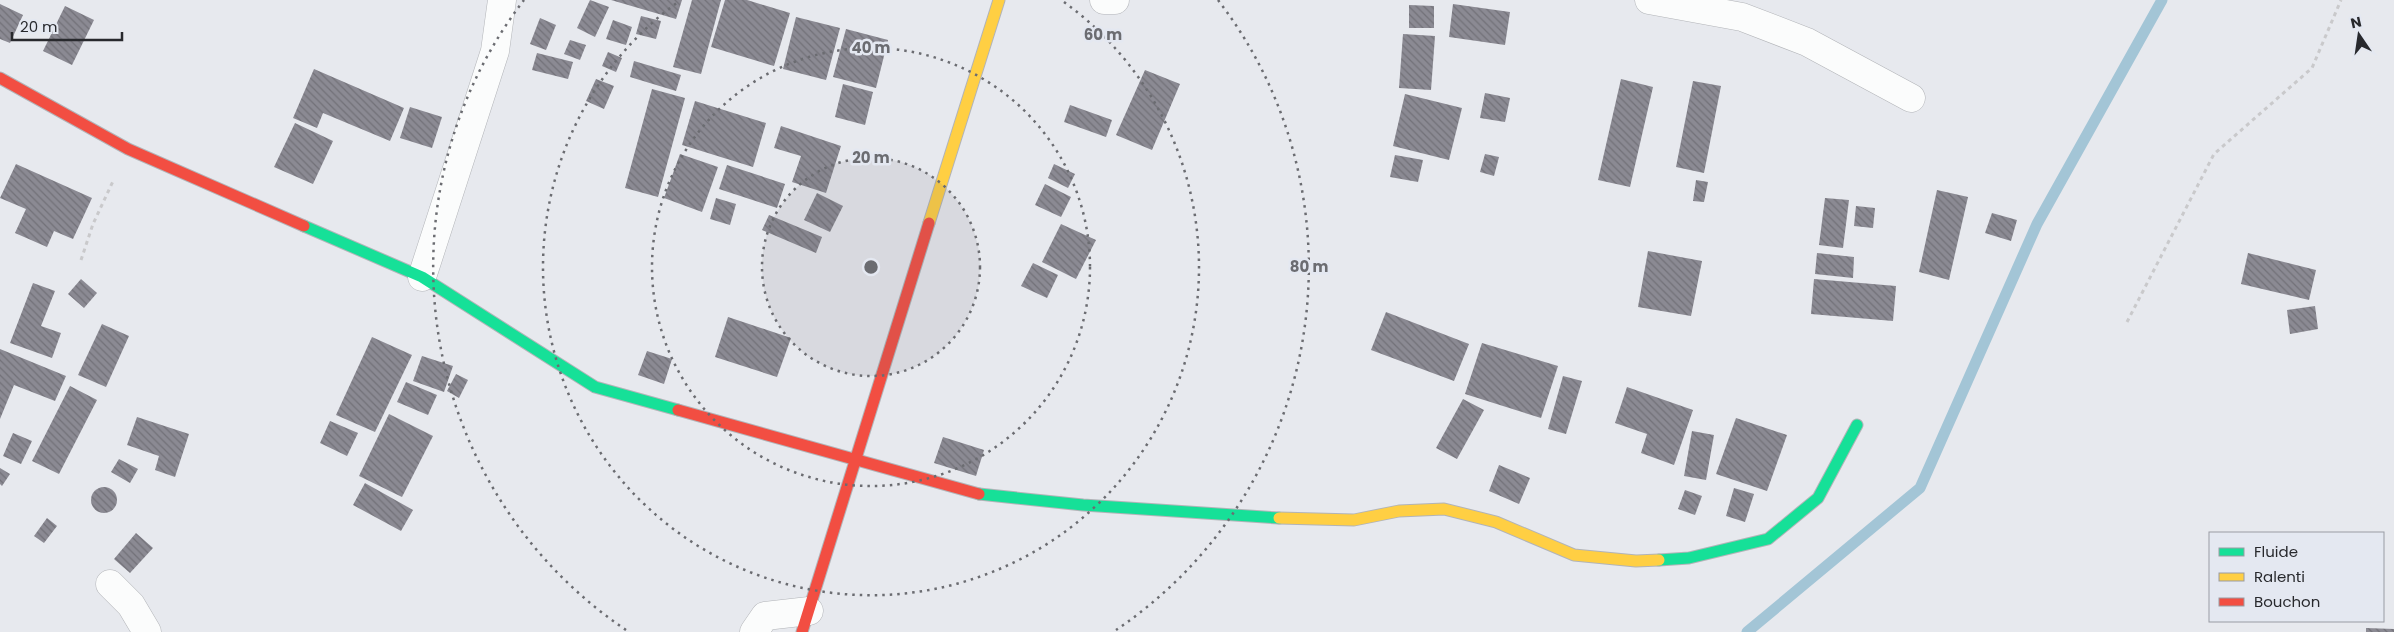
<svg xmlns="http://www.w3.org/2000/svg" width="2394" height="632" font-family="Poppins,sans-serif">
	<style>
		.lines { fill: none; stroke-linecap: round; stroke-linejoin: round }
		.stream { stroke: #a3c5d6; stroke-width: 11 }
		.building { fill: url(#building-back-hatch) }
		.street-casing { stroke: #b2b4b8; stroke-width: 29 }
		.fast-casing { stroke: #b2b4b8; stroke-width: 13 }
		.slow-casing { stroke: #b2b4b8; stroke-width: 13 }
		.jam-casing { stroke: #b2b4b8; stroke-width: 13 }
		.path { stroke: #c9c9cb; stroke-width: 3; stroke-dasharray: 4 4; stroke-linecap: butt }
		.street { stroke: #fbfcfc; stroke-width: 28 }
		.fast { stroke: #16e098; stroke-width: 11 }
		.slow { stroke: #ffcf43; stroke-width: 11 }
		.jam { stroke: #f24e42; stroke-width: 11 }
		.ring { fill: none; stroke: #6b6c71; stroke-width: 2.5; stroke-dasharray: 2.5 5 }
		.centre { fill: #6b6c71; stroke: #e4e8f1; stroke-width: 2.5 }
		.ring-label { font-size: 15px; text-anchor: middle; font-weight: bold; fill: #6b6c71; stroke: #e4e8f1; stroke-width: 5; stroke-linejoin: round; paint-order: stroke }
	</style>
	<defs>
		<pattern id="building-back-hatch" width="6" height="6" patternUnits="userSpaceOnUse" patternTransform="scale(1.25)"><rect width="6" height="6" fill="#8b8a93"/><path d="M-1 5l2 2M0 0l6 6M5-1l2 2" fill="none" stroke="#727178"/></pattern>
	</defs>
	<rect width="100%" height="100%" fill="#e7e9ee"/>
	<g class="lines">
		<polyline class="stream" points="1747,632 1920,488 2037,224 2162,0"/>
	</g>
	<g class="building">
		<polygon points="590,0 609,7 595,37 577,28"/>
		<polygon points="611,0 682,0 676,19"/>
		<polygon points="692,0 721,0 701,74 673,67"/>
		<polygon points="725,0 747,0 790,13 774,66 711,47"/>
		<polygon points="0,4 23,15 10,43 0,39"/>
		<polygon points="1453,4 1510,12 1505,45 1449,37"/>
		<polygon points="1409,5 1434,6 1434,28 1409,28"/>
		<polygon points="65,6 94,20 72,65 43,51"/>
		<polygon points="641,16 661,21 656,39 636,34"/>
		<polygon points="796,17 840,28 826,80 783,69"/>
		<polygon points="540,18 556,25 546,50 530,44"/>
		<polygon points="613,20 632,27 626,45 606,39"/>
		<polygon points="846,29 888,40 876,88 833,77"/>
		<polygon points="1403,34 1435,36 1431,90 1399,88"/>
		<polygon points="570,40 586,45 580,60 564,54"/>
		<polygon points="608,52 622,58 616,72 602,66"/>
		<polygon points="537,53 573,62 568,79 532,70"/>
		<polygon points="634,61 681,75 676,91 630,77"/>
		<polygon points="314,69 404,108 390,141 323,113 317,128 293,118"/>
		<polygon points="1145,70 1180,84 1152,150 1116,135"/>
		<polygon points="596,79 614,86 604,109 586,101"/>
		<polygon points="1621,79 1653,87 1630,187 1598,180"/>
		<polygon points="1693,81 1721,86 1704,173 1676,167"/>
		<polygon points="843,84 873,92 865,125 835,117"/>
		<polygon points="652,89 685,98 658,197 625,188"/>
		<polygon points="1485,93 1510,98 1505,122 1480,118"/>
		<polygon points="1405,94 1462,108 1449,160 1393,146"/>
		<polygon points="695,101 766,123 753,167 682,145"/>
		<polygon points="1070,105 1112,120 1106,137 1064,122"/>
		<polygon points="410,107 442,117 432,148 400,138"/>
		<polygon points="295,123 333,141 313,184 274,167"/>
		<polygon points="781,126 841,146 826,193 792,182 801,156 774,148"/>
		<polygon points="680,154 718,167 702,212 664,198"/>
		<polygon points="1485,154 1499,157 1494,176 1480,172"/>
		<polygon points="1395,155 1423,160 1418,182 1390,177"/>
		<polygon points="16,164 92,198 73,239 54,231 47,247 15,233 26,209 0,198"/>
		<polygon points="1054,164 1075,174 1068,188 1048,178"/>
		<polygon points="727,165 785,184 777,208 719,189"/>
		<polygon points="1696,180 1708,182 1704,202 1693,201"/>
		<polygon points="1045,184 1071,197 1061,217 1035,205"/>
		<polygon points="1937,190 1968,197 1949,280 1919,272"/>
		<polygon points="817,193 843,206 830,232 804,220"/>
		<polygon points="716,198 736,204 730,225 710,219"/>
		<polygon points="1825,198 1849,200 1843,248 1819,245"/>
		<polygon points="1856,206 1875,208 1873,228 1854,226"/>
		<polygon points="1992,213 2017,220 2011,241 1985,233"/>
		<polygon points="769,215 822,237 816,253 762,230"/>
		<polygon points="1061,224 1096,240 1076,279 1042,262"/>
		<polygon points="1648,251 1702,261 1691,316 1638,307"/>
		<polygon points="1817,253 1854,257 1853,278 1815,274"/>
		<polygon points="2248,253 2316,270 2309,300 2241,284"/>
		<polygon points="1033,263 1058,275 1047,298 1021,286"/>
		<polygon points="81,279 97,293 84,308 68,294"/>
		<polygon points="1814,279 1896,286 1893,321 1811,314"/>
		<polygon points="33,283 55,291 41,326 61,333 52,358 10,343"/>
		<polygon points="2315,306 2318,329 2290,334 2287,310"/>
		<polygon points="1386,312 1469,344 1454,381 1371,350"/>
		<polygon points="728,317 791,338 777,377 715,357"/>
		<polygon points="102,324 129,336 106,387 78,375"/>
		<polygon points="372,337 412,355 375,432 336,415"/>
		<polygon points="1482,343 1558,366 1541,418 1465,394"/>
		<polygon points="0,349 66,376 55,401 14,385 0,419"/>
		<polygon points="647,351 672,359 664,384 638,375"/>
		<polygon points="422,356 453,366 444,392 413,381"/>
		<polygon points="456,374 468,380 459,398 447,391"/>
		<polygon points="1563,376 1582,381 1566,434 1548,429"/>
		<polygon points="406,382 437,395 428,415 397,402"/>
		<polygon points="70,386 97,400 59,474 32,461"/>
		<polygon points="1627,387 1693,410 1674,465 1641,453 1647,434 1615,423"/>
		<polygon points="1463,399 1484,410 1457,459 1436,448"/>
		<polygon points="389,414 433,436 402,497 359,476"/>
		<polygon points="137,417 189,434 175,477 155,470 159,456 127,445"/>
		<polygon points="1736,418 1787,435 1767,491 1716,474"/>
		<polygon points="330,421 358,433 347,456 320,443"/>
		<polygon points="1692,431 1714,435 1706,480 1684,476"/>
		<polygon points="13,433 32,441 21,464 3,456"/>
		<polygon points="943,437 984,450 976,476 934,463"/>
		<polygon points="119,459 138,469 130,483 111,472"/>
		<polygon points="1499,465 1530,478 1519,504 1489,491"/>
		<polygon points="0,468 10,474 2,486 0,484"/>
		<polygon points="365,483 413,510 401,531 353,505"/>
		<circle cx="104" cy="500" r="13"/>
		<polygon points="1734,488 1754,494 1745,522 1726,516"/>
		<polygon points="1685,490 1702,496 1695,515 1678,509"/>
		<polygon points="47,518 57,526 44,543 34,536"/>
		<polygon points="136,533 153,548 130,573 114,559"/>
		<polygon points="2366,628 2394,629 2394,632 2366,632"/>
	</g>
	<g class="lines">
		<defs>
			<g id="street">
				<polyline points="1104,0 1115,0"/>
				<polyline points="1649,0 1742,17 1807,42 1911,98"/>
				<polyline points="422,277 495,51 502,0"/>
				<polyline points="110,584 131,605 147,632"/>
				<polyline points="754,632 765,616 809,611"/>
			</g>
			<g id="fast">
				<polyline points="304,226 422,277 595,387 678,410"/>
				<polyline points="979,494 1083,505 1279,518"/>
				<polyline points="1659,560 1689,558 1768,539 1818,498 1857,425"/>
			</g>
			<g id="slow">
				<polyline points="929,223 999,0"/>
				<polyline points="1279,518 1354,520 1399,511 1444,509 1496,522 1574,555 1636,561 1659,560"/>
			</g>
			<g id="jam">
				<polyline points="0,78 128,149 304,226"/>
				<polyline points="678,410 979,494"/>
				<polyline points="802,632 929,223"/>
			</g>
		</defs>
		<use href="#street" class="street-casing"/>
		<use href="#fast" class="fast-casing"/>
		<use href="#slow" class="slow-casing"/>
		<use href="#jam" class="jam-casing"/>
		<g class="path">
			<polyline points="81,260 93,224 114,179"/>
			<polyline points="2127,322 2214,154 2312,68 2341,0"/>
		</g>
		<use href="#street" class="street"/>
		<use href="#fast" class="fast"/>
		<use href="#slow" class="slow"/>
		<use href="#jam" class="jam"/>
	</g>
	<circle cx="871" cy="267" r="109" fill="#6b6c71" fill-opacity=".12"/>
	<g class="ring">
		<circle cx="871" cy="267" r="109"/>
		<circle cx="871" cy="267" r="219"/>
		<path d="M1064 2A328 328 0 1 1 678 2"/>
		<path d="M626 630A438 438 0 0 1 524 0M1218 0A438 438 0 0 1 1116 630"/>
	</g>
	<circle cx="871" cy="267" r="8" class="centre"/>
	<g class="ring-label">
		<text x="1103" y="40">60 m</text>
		<text x="871" y="53">40 m</text>
		<text x="871" y="163">20 m</text>
		<text x="1309" y="272">80 m</text>
	</g>
	<rect x="2209" y="532" width="175" height="90" fill="#e4e8f1" stroke="#999ca3"/>
	<rect x="2219" y="548" width="25" height="8" fill="#16e098" stroke="#999ca3"/>
	<text x="2254" y="557" font-size="15" fill="#28292d">Fluide</text>
	<rect x="2219" y="573" width="25" height="8" fill="#ffcf43" stroke="#999ca3"/>
	<text x="2254" y="582" font-size="15" fill="#28292d">Ralenti</text>
	<rect x="2219" y="598" width="25" height="8" fill="#f24e42" stroke="#999ca3"/>
	<text x="2254" y="607" font-size="15" fill="#28292d">Bouchon</text>
	<g transform="translate(2359 35) rotate(347)" stroke="#e4e8f1" stroke-width="4" paint-order="stroke">
	<path d="M0-4L9 19L0 12L-9 19Z" fill="#28292d"/>
	<text y="-8" font-size="14" font-weight="bold" text-anchor="middle" fill="#28292d">N</text>
	</g>
	<path d="M12 32v8h110v-8" fill="none" stroke="#28292d" stroke-width="2.5"/>
	<text x="20" y="32" font-size="15" fill="#28292d" stroke="#e4e8f1" stroke-width="4" paint-order="stroke">20 m</text>
</svg>
